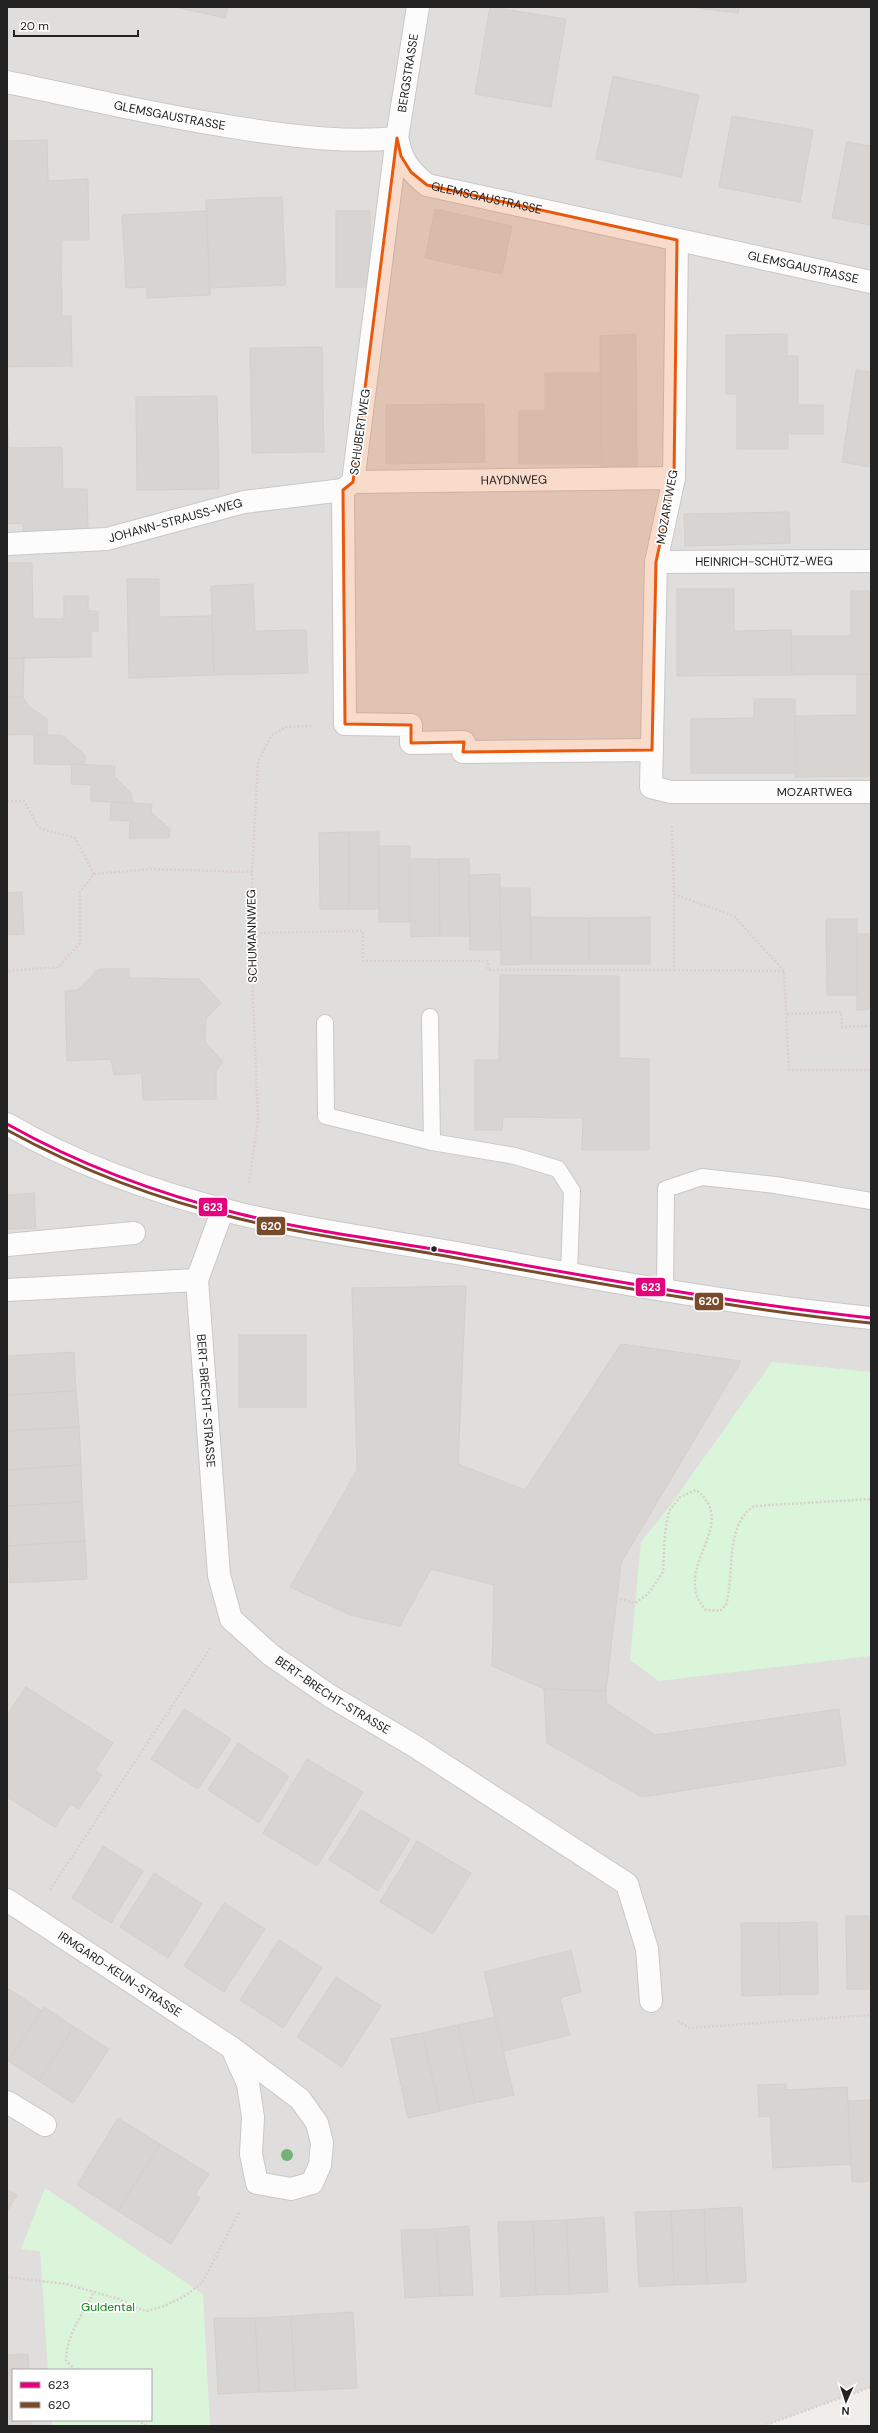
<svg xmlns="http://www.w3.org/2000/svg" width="878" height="2433" font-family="'DM Sans',sans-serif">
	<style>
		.residential { fill: #dfdedc; fill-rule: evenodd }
		.park { fill: #daf5da }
		.building { fill: #d7d4d2; stroke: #d3d0cc }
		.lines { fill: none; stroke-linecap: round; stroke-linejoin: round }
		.lane-casing { stroke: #c9c8c7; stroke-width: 18 }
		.street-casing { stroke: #c9c8c7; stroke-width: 24 }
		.path { stroke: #dccecd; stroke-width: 2.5; stroke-dasharray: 2 2; stroke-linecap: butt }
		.lane { stroke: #fdfcfc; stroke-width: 16 }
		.street { stroke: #fdfcfc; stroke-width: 22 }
		.bus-1-casing { stroke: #fff; stroke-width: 6 }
		.bus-2-casing { stroke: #fff; stroke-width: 6 }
		.bus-1 { stroke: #e5007d; stroke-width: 3 }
		.bus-2 { stroke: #7a4b2a; stroke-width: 3 }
		.tree { fill: #73b476 }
		.marked { fill: #e8590c; fill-opacity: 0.2; stroke: #e8590c; stroke-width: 3; stroke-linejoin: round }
		.bus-dot { fill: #222; stroke: #fff; stroke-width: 1.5 }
		.labels { text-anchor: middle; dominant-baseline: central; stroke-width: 3.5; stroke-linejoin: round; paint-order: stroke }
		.street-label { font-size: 12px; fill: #222; stroke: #fff }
		.park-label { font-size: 12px; fill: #0c8416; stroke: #fff }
		.line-badge { stroke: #fff; stroke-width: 1.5 }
		.badge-label { font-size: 11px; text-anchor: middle; font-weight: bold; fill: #fff }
	</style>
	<rect width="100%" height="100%" fill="#f0eeeb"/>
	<path class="residential" d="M7,7H871V2387L763,2426H7ZM13,2370H151V2420H13Z"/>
	<g class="park">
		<polygon points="772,1362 871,1372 871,1656 659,1681 630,1660 641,1542 669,1507"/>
		<polygon points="45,2188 203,2294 210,2426 52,2426 52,2420 151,2420 151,2370 48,2370 40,2251 21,2249"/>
	</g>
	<g class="building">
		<polygon points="175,7 228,7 225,18"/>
		<polygon points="490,7 566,19 551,107 475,94"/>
		<polygon points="689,7 739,7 738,13"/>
		<polygon points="613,76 699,95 681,177 596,159"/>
		<polygon points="732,116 813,130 800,202 719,187"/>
		<polygon points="47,140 48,181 88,179 89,240 61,240 62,316 71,316 72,366 7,367 7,141"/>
		<polygon points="847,142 871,146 871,225 832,218"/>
		<polygon points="282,197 286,285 210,288 206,200"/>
		<polygon points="435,209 512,226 502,274 425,258"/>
		<polygon points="206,211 210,295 147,298 146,287 126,288 122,215"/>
		<rect x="336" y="211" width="34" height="76"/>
		<polygon points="636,334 637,467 601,467 600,336"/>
		<polygon points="787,334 787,356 798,356 798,405 823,405 823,434 788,434 788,449 737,449 737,394 726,394 726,335"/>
		<polygon points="322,347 324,452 252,453 250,348"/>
		<polygon points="856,370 871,372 871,467 842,462"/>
		<polygon points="545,373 600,373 600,464 519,464 519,411 545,411"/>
		<polygon points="217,396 219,489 137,490 136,397"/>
		<polygon points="484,404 485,462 386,464 386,405"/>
		<polygon points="7,417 9,448 62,447 63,489 87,489 88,529 23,531 23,523 7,524"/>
		<polygon points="789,512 790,543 685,546 684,514"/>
		<polygon points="7,563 32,563 33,619 64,619 64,596 88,596 88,611 98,611 98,631 91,631 91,657 7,658"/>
		<polygon points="127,579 159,579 159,617 212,616 214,675 129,678"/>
		<polygon points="253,584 255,631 306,630 308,673 214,675 211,586"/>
		<polygon points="677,589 734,589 734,631 791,630 792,675 677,676"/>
		<polygon points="851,591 871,591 871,674 792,675 791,636 851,636"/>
		<polygon points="7,658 24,658 23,697 7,697"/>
		<polygon points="871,674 871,776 795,777 795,716 857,715 857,675"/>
		<polygon points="7,697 23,697 28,706 47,719 47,734 7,735"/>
		<polygon points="754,699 795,699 796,773 691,773 691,719 754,718"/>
		<polygon points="34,735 62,735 85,755 85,765 34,764"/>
		<polygon points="72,764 115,766 114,776 132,794 132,803 91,801 91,785 71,784"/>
		<polygon points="111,802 152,804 151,812 170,829 169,838 129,838 130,821 110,820"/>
		<polygon points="349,832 349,909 320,909 319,833"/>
		<rect x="349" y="832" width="30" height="77"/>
		<rect x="379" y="846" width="31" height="76"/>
		<polygon points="411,859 439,859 440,936 411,937"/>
		<polygon points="439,859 469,859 470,936 440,936"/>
		<polygon points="500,874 501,950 470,950 469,875"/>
		<polygon points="500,888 530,888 531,964 501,965"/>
		<polygon points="22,892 24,934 7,935 7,893"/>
		<polygon points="531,917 589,918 589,964 531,964"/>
		<polygon points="650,917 650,964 589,964 589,918"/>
		<polygon points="826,919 857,919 857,995 827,995"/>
		<polygon points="857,934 871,934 871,1009 857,1010"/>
		<polygon points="98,969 129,969 129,978 199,979 221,1003 206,1018 205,1042 223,1062 216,1071 216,1099 143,1100 142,1073 114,1075 111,1059 67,1061 65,991 78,990"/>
		<polygon points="500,975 619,976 619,1058 649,1059 649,1150 582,1150 583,1118 503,1117 502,1130 475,1130 475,1060 499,1060"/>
		<polygon points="34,1193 36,1228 7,1229 7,1195"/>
		<polygon points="466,1286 458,1464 525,1490 621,1344 741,1361 621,1563 606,1691 544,1689 492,1666 494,1585 431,1569 400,1626 350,1615 290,1587 357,1470 352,1288"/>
		<rect x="239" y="1335" width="67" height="72"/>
		<polygon points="74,1352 76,1391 7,1395 7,1356"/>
		<polygon points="76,1391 79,1427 7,1431 7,1395"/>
		<polygon points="79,1427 81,1465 7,1470 7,1431"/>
		<polygon points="81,1465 82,1502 7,1506 7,1470"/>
		<polygon points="82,1502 85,1541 8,1546 7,1506"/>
		<polygon points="85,1541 87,1579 10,1583 8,1546"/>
		<polygon points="26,1687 113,1743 95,1770 102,1775 79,1809 70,1804 55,1827 7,1797 7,1713 8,1714"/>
		<polygon points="544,1689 606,1691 606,1703 655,1735 839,1709 846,1765 642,1797 547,1743"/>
		<polygon points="184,1709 231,1739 198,1789 151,1759"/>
		<polygon points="238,1743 289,1776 259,1823 208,1790"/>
		<polygon points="307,1759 363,1792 317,1866 263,1833"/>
		<polygon points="361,1810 410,1839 378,1891 329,1860"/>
		<polygon points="417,1841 471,1873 433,1934 380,1902"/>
		<polygon points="103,1846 143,1871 111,1923 72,1898"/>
		<polygon points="154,1873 202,1904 168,1958 120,1927"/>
		<polygon points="224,1903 265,1929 224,1992 184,1966"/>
		<polygon points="846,1916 871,1916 871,1989 847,1989"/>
		<polygon points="817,1922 818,1994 780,1995 779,1923"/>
		<polygon points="741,1923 779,1923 780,1995 742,1996"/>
		<polygon points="279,1940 322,1968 283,2028 240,2000"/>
		<polygon points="571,1950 581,1992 560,1998 570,2035 503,2051 484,1972"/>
		<polygon points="336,1977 381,2006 342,2067 297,2037"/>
		<polygon points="9,1989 42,2011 7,2063 7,1992"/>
		<polygon points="44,2007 74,2027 39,2081 8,2061"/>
		<polygon points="495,2017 514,2095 475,2103 458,2025"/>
		<polygon points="458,2025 475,2103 440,2111 422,2033"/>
		<polygon points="74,2027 109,2049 73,2103 39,2081"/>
		<polygon points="422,2033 440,2111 408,2118 391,2039"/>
		<polygon points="786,2084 786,2090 847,2087 852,2164 773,2168 770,2116 759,2117 758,2085"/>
		<polygon points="871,2100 871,2181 852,2182 848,2101"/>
		<polygon points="118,2118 160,2144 118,2211 77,2185"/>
		<polygon points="160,2144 209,2174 195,2195 200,2198 171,2244 118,2211"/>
		<polygon points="7,2189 17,2195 7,2211"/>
		<polygon points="742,2207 746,2282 707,2284 704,2209"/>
		<polygon points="704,2209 707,2284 674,2285 671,2211"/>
		<polygon points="671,2211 674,2285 639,2287 635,2212"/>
		<polygon points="604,2217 608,2292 570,2294 566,2220"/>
		<polygon points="566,2220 570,2294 536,2295 533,2221"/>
		<polygon points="533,2221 536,2295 501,2297 498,2222"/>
		<polygon points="469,2226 473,2295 440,2296 436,2229"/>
		<polygon points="436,2229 440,2296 405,2298 401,2230"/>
		<polygon points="353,2312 357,2388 295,2391 291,2316"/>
		<polygon points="291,2316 295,2391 259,2392 255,2318"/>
		<polygon points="214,2318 255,2318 259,2392 218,2394"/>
		<polygon points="28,2354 29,2370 13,2370 13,2420 31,2420 31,2425 7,2426 7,2355"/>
	</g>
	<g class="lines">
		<defs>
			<g id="lane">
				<polyline points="430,1017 432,1142"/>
				<polyline points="325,1023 326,1116 432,1142 515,1156 558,1169 572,1191 569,1274"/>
				<polyline points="665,1289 666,1189 702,1177 775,1185 871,1201"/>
			</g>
			<g id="street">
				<polyline points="418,7 397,138 353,482 343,490 345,724 411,725 411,743 464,742 463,752 652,750"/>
				<path id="s1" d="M7,82C88,99 170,118 252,130C301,137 348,143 397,138"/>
				<path id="s2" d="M398,141C402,162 411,172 427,185L871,282"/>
				<path id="s3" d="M677,240L674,478L656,562L651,787L671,792H871"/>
				<path id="s4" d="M353,482L674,478"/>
				<path id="s5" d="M7,544L107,539L244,502L343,490"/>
				<path id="s6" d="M656,562L871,561"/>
				<path d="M7,1124C78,1166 160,1194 240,1214C309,1230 381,1240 451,1252C590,1278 730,1304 871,1318"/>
				<polyline points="7,1245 134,1233"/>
				<path id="s7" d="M197,1280L219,1575L231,1619L271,1655L330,1696L413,1745L627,1884L647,1949L651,2001"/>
				<polyline points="7,1290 197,1280 223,1209"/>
				<path id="s8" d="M7,1900L232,2048L300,2099L317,2123L322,2143L320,2165L312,2183L291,2189L257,2183L251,2154L253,2117L248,2084L232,2048"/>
				<polyline points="7,2102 45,2125"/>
			</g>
		</defs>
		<use href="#lane" class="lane-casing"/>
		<use href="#street" class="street-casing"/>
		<g class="path">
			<polyline points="7,801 24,801 39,828 75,838 94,874 80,892 80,943 58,967 7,971"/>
			<polyline points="672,826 674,894 734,916 784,971 789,1070 871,1070"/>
			<polyline points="94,874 151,869 252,872"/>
			<polyline points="252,933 363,931 363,961 488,961 488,970 674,970 674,894"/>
			<polyline points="674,970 784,971"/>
			<polyline points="787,1014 841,1012 842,1027 871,1026"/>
			<polyline points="249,1183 258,1120 252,974 252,872 258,762 271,736 285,727 312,726"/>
			<path d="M620,1599L635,1603L648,1594L663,1572L665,1532L669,1511L680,1497L696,1490C742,1524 668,1570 706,1610L720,1611L726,1605C735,1574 724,1526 754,1506L871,1499"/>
			<polyline points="50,1890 211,1647"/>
			<polyline points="678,2021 689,2028 871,2015"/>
			<polyline points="7,2277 66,2284 94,2292"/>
			<path d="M75,2370L66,2360C67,2334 82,2315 94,2292L119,2299L136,2308L147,2311L164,2306L183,2297L202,2283L240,2210"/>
			<polyline points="138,2420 146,2426"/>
			<polyline points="763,2426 871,2387"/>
		</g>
		<use href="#lane" class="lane"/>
		<use href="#street" class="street"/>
		<defs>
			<path id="bus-1" d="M7,1124C80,1165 158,1194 240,1214C310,1231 381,1240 451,1252C591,1277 730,1303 871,1318"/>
			<path id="bus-2" d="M7,1130C80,1170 159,1200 240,1219C310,1236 381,1244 451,1257C591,1282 729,1308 870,1323"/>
		</defs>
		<use href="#bus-1" class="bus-1-casing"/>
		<use href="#bus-2" class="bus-2-casing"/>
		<use href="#bus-1" class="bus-1"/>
		<use href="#bus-2" class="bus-2"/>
	</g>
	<circle class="tree" cx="287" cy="2155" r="6"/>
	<path class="marked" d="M397,138L401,156L411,172L427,185L677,240L674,478L656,562L652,750L463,752L464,742L411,743V725L345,724L343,490L353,482Z"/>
	<circle class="bus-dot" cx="434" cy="1249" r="3.5"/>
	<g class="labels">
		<g class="street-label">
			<text transform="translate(408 73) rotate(-81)">BERGSTRASSE</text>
			<text stroke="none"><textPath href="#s1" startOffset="166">GLEMSGAUSTRASSE</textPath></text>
			<text stroke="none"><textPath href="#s2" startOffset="115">GLEMSGAUSTRASSE</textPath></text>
			<text stroke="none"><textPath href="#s2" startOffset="439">GLEMSGAUSTRASSE</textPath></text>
			<text transform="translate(360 432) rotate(-82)">SCHUBERTWEG</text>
			<text stroke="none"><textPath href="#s4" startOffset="161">HAYDNWEG</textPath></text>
			<text transform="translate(667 507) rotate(-80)">MOZARTWEG</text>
			<text stroke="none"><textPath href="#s5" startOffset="171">JOHANN-STRAUSS-WEG</textPath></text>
			<text stroke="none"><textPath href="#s6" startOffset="108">HEINRICH-SCHÜTZ-WEG</textPath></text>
			<text stroke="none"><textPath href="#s3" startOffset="713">MOZARTWEG</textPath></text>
			<text transform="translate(252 936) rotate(-91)">SCHUMANNWEG</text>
			<text stroke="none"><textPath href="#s7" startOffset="121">BERT-BRECHT-STRASSE</textPath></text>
			<text stroke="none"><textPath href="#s7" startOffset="469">BERT-BRECHT-STRASSE</textPath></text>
			<text stroke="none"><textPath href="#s8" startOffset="135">IRMGARD-KEUN-STRASSE</textPath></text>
		</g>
		<g class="park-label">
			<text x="108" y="2307">Guldental</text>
		</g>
	</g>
	<g class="line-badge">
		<rect x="198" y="1197" width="30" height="20" rx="4" fill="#e5007d"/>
		<rect x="256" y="1216" width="30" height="20" rx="4" fill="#7a4b2a"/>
		<rect x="635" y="1277" width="31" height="20" rx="4" fill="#e5007d"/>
		<rect x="694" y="1292" width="30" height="19" rx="4" fill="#7a4b2a"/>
	</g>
	<g class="badge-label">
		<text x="213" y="1211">623</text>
		<text x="271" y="1230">620</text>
		<text x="651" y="1291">623</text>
		<text x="709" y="1305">620</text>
	</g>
	<rect width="878" height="2433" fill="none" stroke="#222222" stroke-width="16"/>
	<rect x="12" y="2369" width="140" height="52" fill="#ffffff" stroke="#a7a7a7"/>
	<rect x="20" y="2382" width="20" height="6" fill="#e5007d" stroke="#a7a7a7"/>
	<text x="48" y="2389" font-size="12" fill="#222222">623</text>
	<rect x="20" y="2402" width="20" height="6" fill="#7a4b2a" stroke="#a7a7a7"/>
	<text x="48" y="2409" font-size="12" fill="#222222">620</text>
	<g transform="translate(846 2401) rotate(183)" stroke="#ffffff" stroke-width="3" paint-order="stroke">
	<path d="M0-3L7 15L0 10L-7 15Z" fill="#222222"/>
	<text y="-6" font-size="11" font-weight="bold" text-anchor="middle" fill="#222222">N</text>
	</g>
	<path d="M14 30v6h124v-6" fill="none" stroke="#222222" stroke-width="2"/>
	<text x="20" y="30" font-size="12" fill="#222222" stroke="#ffffff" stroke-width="3" paint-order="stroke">20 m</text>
</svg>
